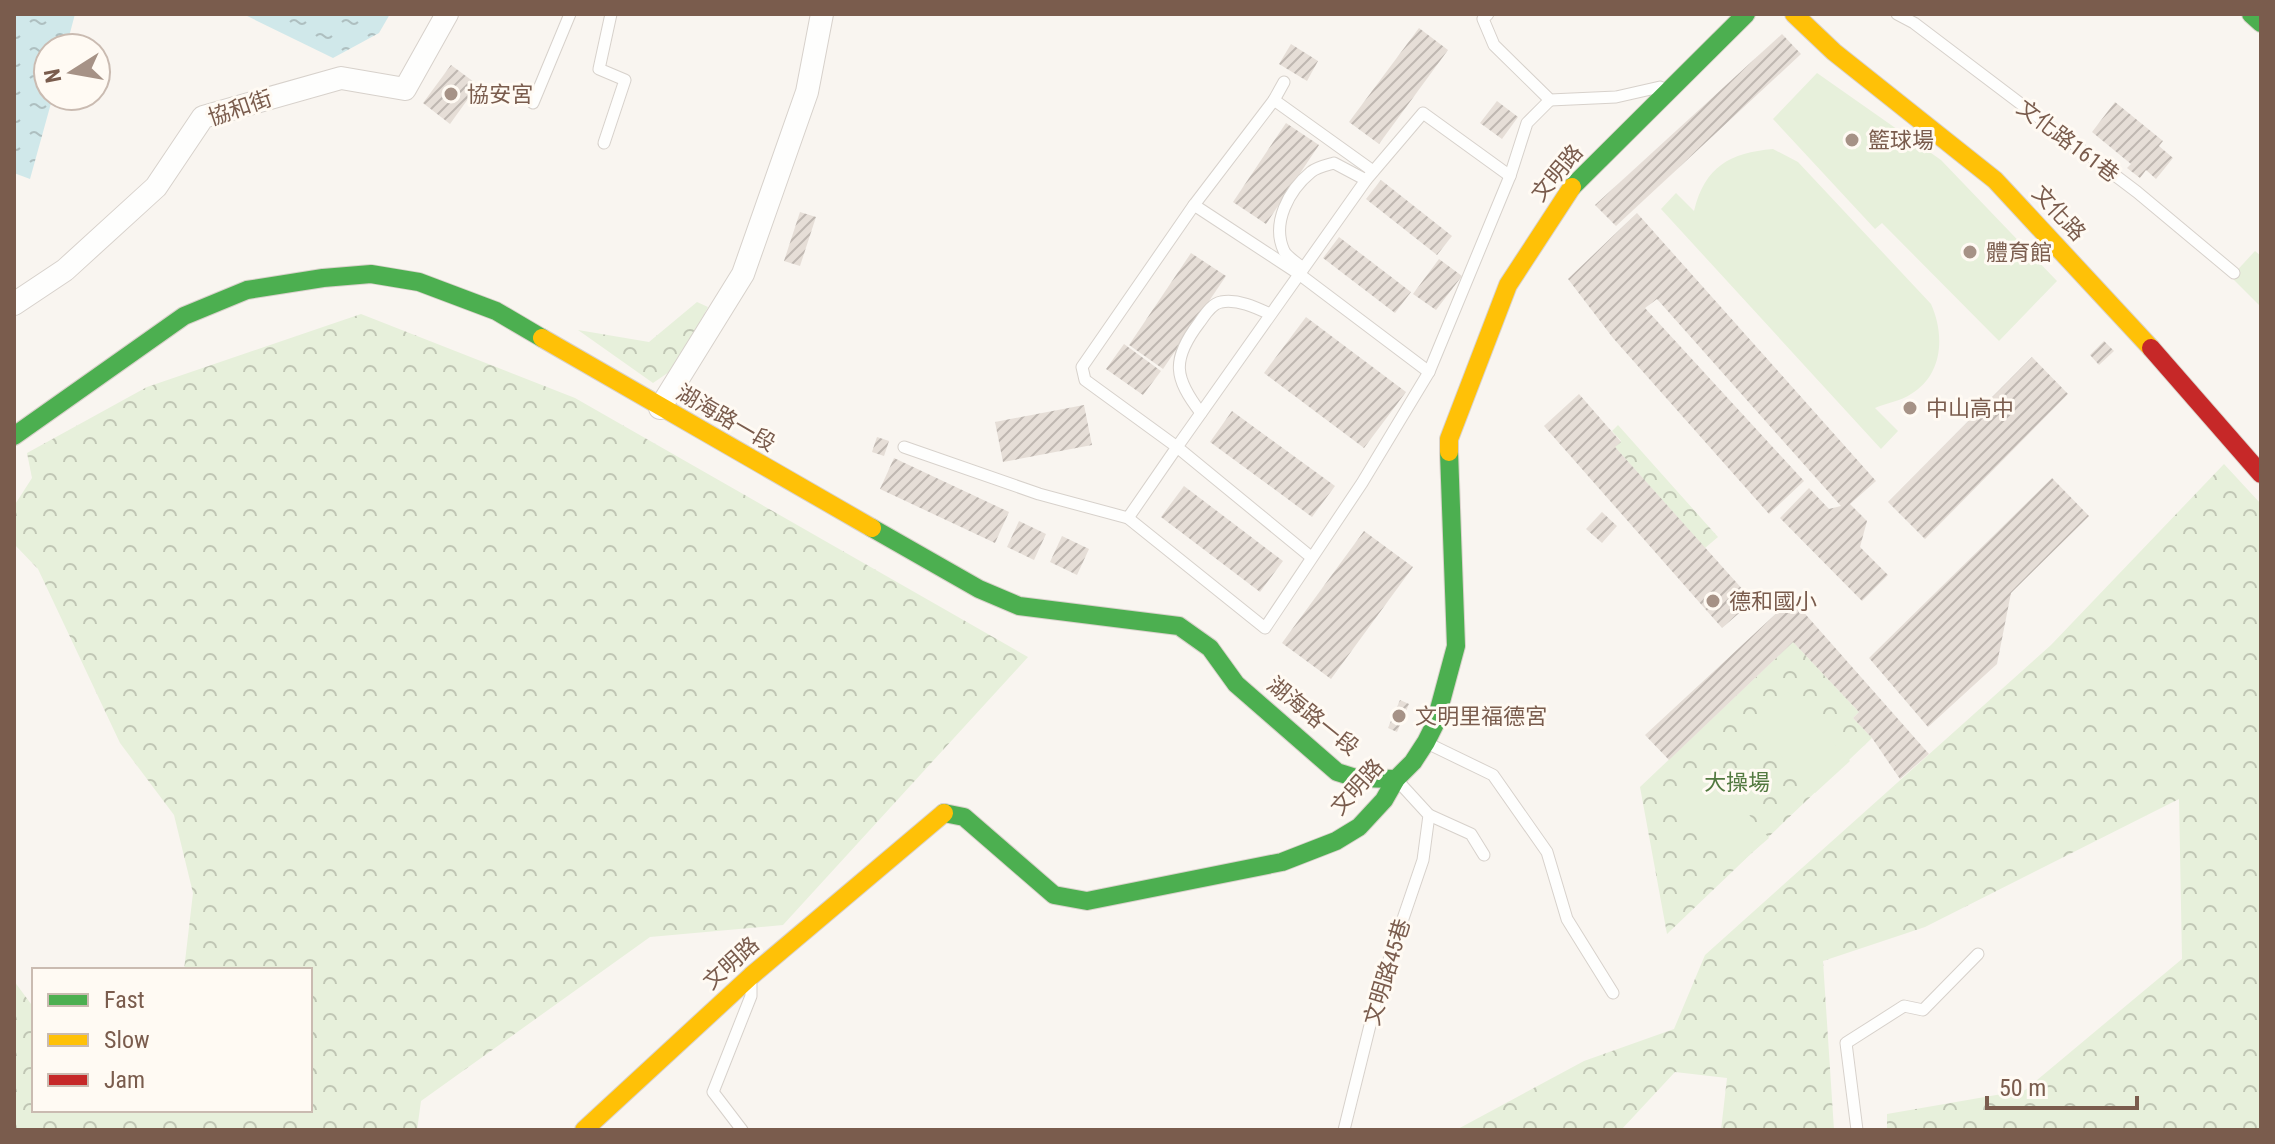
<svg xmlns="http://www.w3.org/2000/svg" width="2275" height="1144" font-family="'Roboto Condensed','Noto Sans TC',sans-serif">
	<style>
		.forest { fill: url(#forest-crowns) }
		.pitch { fill: #e7f0db }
		.water { fill: url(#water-ripples) }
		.building { fill: url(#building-hatch) }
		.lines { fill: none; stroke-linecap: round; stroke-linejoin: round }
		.lane-casing { stroke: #d7d1cb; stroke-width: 13 }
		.street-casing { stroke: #d7d1cb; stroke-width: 24 }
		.fast-casing { stroke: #d9d2cb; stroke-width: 20 }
		.slow-casing { stroke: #d9d2cb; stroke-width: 20 }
		.jam-casing { stroke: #d9d2cb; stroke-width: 20 }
		.lane { stroke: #fefefd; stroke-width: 11 }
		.street { stroke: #fefefd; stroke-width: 22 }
		.fast { stroke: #4caf50; stroke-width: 18 }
		.slow { stroke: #ffc107; stroke-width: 18 }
		.jam { stroke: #c62828; stroke-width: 18 }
		.poi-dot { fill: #a69286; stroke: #fffaf3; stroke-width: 3 }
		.labels { text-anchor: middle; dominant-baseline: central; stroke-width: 6; stroke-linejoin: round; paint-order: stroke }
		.poi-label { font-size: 22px; fill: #7a5c4d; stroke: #fffaf3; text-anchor: start }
		.street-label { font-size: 22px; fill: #7a5c4d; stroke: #fffaf3 }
		.park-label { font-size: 22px; fill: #537a41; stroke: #fffaf3 }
	</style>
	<defs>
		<pattern id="forest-crowns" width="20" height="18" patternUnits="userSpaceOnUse" patternTransform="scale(2)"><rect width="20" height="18" fill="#e7f0db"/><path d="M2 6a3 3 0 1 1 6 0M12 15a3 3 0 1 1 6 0" fill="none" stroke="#c0c6b4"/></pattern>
		<pattern id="water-ripples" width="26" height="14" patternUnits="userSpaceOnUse" patternTransform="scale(2)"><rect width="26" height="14" fill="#d0e8ea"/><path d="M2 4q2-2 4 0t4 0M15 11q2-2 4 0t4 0" fill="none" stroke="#aebfc0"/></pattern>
		<pattern id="building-hatch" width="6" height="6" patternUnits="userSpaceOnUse" patternTransform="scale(2)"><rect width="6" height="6" fill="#e6ded7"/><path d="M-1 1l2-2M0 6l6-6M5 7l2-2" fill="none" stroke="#bfb7b1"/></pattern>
	</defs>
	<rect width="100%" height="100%" fill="#f9f5f0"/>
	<g class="forest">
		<polygon points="697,302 708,307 675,368 653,383 578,330 649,342"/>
		<polygon points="361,314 575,398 1028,657 783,925 650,937 421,1101 417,1130 14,1130 14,981 34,1008 34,1110 310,1110 310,970 184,970 193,893 174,815 120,743 38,569 14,544 14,506 32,478 27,453 147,387"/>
		<polygon points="1618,425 1718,537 1705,548 1615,447 1621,441 1612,431"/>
		<polygon points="2224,464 2261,504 2261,1130 1887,1130 1887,1114 2025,1090 2182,959 2179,799 1925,927 1823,961 1834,1130 1721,1130 1727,1078 1675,1072 1621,1130 1456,1130 1584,1061 1674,1029 1705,955 2051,645"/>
		<polygon points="1793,642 1859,712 1853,718 1872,738 1667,934 1640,787"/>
	</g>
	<g class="pitch">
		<polygon points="1817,73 1941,160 2057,281 1999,341 1882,223 1875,229 1773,119"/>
		<path d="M1773,149L1798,162L1931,304C1945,335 1943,375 1911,394C1901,401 1886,403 1875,408L1898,431L1881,449L1661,209L1676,193L1694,211C1705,166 1730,153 1773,149Z"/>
		<polygon points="2255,251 2261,256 2261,307 2231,277"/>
		<polygon points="1788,692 1850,761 1815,793 1752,724"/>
		<polygon points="1708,767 1769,838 1734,868 1673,798"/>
	</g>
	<g class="water">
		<polygon points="14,14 75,14 66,48 48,48 48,96 53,96 30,179 14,173"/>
		<polygon points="243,14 390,14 379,33 333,58"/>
	</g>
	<g class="building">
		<polygon points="1419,28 1448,50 1379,144 1349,122"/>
		<polygon points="1782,34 1801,54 1616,226 1595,205"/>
		<polygon points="1291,44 1318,61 1307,81 1279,64"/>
		<polygon points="451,65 478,85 450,124 423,103"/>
		<polygon points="1497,101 1518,117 1502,139 1480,123"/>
		<polygon points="2115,102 2163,141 2159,146 2173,158 2156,179 2146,170 2140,178 2127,168 2131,164 2092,132"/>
		<polygon points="1286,123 1319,145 1266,224 1233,202"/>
		<polygon points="1381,180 1452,236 1437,255 1366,199"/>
		<polygon points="800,212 816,217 800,266 784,261"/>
		<polygon points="1637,213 1876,481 1850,504 1867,521 1860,547 1888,575 1862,601 1780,518 1809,488 1829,509 1841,506 1657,299 1645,308 1804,481 1769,514 1613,338 1568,279"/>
		<polygon points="1339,237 1411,292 1395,313 1323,258"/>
		<polygon points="1191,253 1226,276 1163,369 1129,345"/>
		<polygon points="1439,259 1462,276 1436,310 1413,294"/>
		<polygon points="1306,317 1406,392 1364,448 1264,373"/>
		<polygon points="2104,341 2114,351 2099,365 2090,355"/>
		<polygon points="1124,344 1161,371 1143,395 1106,369"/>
		<polygon points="2032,357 2068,394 1925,539 1888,502"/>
		<polygon points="1579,394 1621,442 1615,447 1753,601 1722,628 1544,426"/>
		<polygon points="1084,405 1092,445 1003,462 995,422"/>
		<polygon points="1232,411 1335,486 1312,517 1210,442"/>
		<polygon points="877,437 889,441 884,456 872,452"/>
		<polygon points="894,458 1009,512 995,543 880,489"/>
		<polygon points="2052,478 2089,516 2011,593 1997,664 1928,727 1869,658"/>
		<polygon points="1184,486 1283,561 1260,592 1161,517"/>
		<polygon points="1602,512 1617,526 1602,543 1586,529"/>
		<polygon points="1019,521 1046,534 1034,560 1007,547"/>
		<polygon points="1364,531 1413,567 1331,679 1282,643"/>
		<polygon points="1062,536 1089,549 1077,575 1050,562"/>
		<polygon points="1792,599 1929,754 1900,779 1872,738 1853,718 1859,712 1793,642 1669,760 1645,735"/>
		<polygon points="1400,700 1409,704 1397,732 1388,728"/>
	</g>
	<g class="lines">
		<defs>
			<g id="lane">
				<polyline points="1488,14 1483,19 1494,45 1550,100 1616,97 1660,87"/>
				<polyline points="1897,14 1914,23 2137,192 2234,273"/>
				<polyline points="1274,100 1284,82"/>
				<polyline points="533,103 570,14"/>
				<polyline points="604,143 625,80 599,69 611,14"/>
				<polyline points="1194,205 1274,100 1373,171"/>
				<path d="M1303,268C1297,263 1287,257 1284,251C1271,223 1289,190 1311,172C1317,167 1327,165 1334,163L1366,180"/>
				<path d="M1201,413C1174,378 1171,360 1199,323C1205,315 1211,304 1221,302C1238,299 1255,307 1270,314"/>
				<polyline points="904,447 1039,494 1128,518 1177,447 1085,380 1082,367 1194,205 1299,274 1429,372"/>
				<polyline points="1128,518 1265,628 1362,483 1429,372 1510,176 1527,123 1550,100"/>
				<polyline points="1311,557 1177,447 1366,180 1423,113 1510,176"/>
				<polyline points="1427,743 1493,775 1547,852 1567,919 1613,993"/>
				<polyline points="1429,815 1471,834 1484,855"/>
				<polyline points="742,1130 713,1092 751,996 751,985"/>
				<polyline points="1344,1130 1379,989 1423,860 1429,815 1396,779"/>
				<polyline points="1857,1130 1846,1043 1904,1006 1923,1010 1978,954"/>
			</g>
			<g id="street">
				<polyline points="14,304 65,270 156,187 203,117 341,78 405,89 447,14"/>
				<polyline points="660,408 743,274 807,92 822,14"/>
			</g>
			<g id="fast">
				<polyline points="2251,14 2261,23"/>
				<polyline points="1572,187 1746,14"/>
				<polyline points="14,436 184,316 247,290 323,278 371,274 419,282 496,311 542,338"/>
				<polyline points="872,528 979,589 1019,606 1179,626 1210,648 1236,684 1337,772 1356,778 1396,779"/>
				<polyline points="944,813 964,817 1054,895 1087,901 1282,862 1336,841 1359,827 1384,800 1396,779 1413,762 1426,742 1435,724 1456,646 1449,452"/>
			</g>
			<g id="slow">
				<polyline points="1794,14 1834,52 1995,180 2151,348"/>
				<polyline points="542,338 872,528"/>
				<polyline points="1449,452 1449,439 1508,285 1572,187"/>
				<polyline points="584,1130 751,976 944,813"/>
			</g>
			<polyline id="jam" points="2151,348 2261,474"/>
		</defs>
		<use href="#lane" class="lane-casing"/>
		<use href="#street" class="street-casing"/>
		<use href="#fast" class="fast-casing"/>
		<use href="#slow" class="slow-casing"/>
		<use href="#jam" class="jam-casing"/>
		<use href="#lane" class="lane"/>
		<use href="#street" class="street"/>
		<use href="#fast" class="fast"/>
		<use href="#slow" class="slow"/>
		<use href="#jam" class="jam"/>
	</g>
	<g class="poi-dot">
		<circle cx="451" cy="94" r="8"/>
		<circle cx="1852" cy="140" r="8"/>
		<circle cx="1970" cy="252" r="8"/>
		<circle cx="1910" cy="408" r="8"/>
		<circle cx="1713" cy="601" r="8"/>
		<circle cx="1399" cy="716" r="8"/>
	</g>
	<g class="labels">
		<g class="poi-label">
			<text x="467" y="94">協安宮</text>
			<text x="1868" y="140">籃球場</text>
			<text x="1986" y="252">體育館</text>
			<text x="1926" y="408">中山高中</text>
			<text x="1729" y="601">德和國小</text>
			<text x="1415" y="716">文明里福德宮</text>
		</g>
		<g class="street-label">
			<text transform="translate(240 108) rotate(-19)">協和街</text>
			<text transform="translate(2068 141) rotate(37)">文化路161巷</text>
			<text transform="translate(1557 173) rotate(-50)">文明路</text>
			<text transform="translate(2059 213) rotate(47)">文化路</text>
			<text transform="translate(726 418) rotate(30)">湖海路一段</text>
			<text transform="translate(1313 716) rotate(39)">湖海路一段</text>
			<text transform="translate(1357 787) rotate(-48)">文明路</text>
			<text transform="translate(731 963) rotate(-42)">文明路</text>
			<text transform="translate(1387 972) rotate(-73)">文明路45巷</text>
		</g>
		<g class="park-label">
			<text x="1737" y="782">大操場</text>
		</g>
	</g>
	<rect width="2275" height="1144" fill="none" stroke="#7a5c4d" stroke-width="32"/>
	<rect x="32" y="968" width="280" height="144" fill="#fffaf3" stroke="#cabbb1" stroke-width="2"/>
	<rect x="48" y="994" width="40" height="12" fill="#4caf50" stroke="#cabbb1" stroke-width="2"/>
	<text x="104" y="1008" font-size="24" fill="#7a5c4d">Fast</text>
	<rect x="48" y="1034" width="40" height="12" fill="#ffc107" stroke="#cabbb1" stroke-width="2"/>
	<text x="104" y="1048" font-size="24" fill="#7a5c4d">Slow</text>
	<rect x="48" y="1074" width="40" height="12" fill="#c62828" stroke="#cabbb1" stroke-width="2"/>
	<text x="104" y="1088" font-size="24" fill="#7a5c4d">Jam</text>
	<g transform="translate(72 72) rotate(259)"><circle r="38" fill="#fffaf3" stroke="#cabbb1" stroke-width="2"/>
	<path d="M0-6L14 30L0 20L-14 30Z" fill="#a69286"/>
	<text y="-12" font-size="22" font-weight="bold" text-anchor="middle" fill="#7a5c4d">N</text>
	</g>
	<path d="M1987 1096v12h150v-12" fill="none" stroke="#7a5c4d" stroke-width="4"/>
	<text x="1999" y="1096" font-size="24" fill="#7a5c4d" stroke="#fffaf3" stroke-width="6" paint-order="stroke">50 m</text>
</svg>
